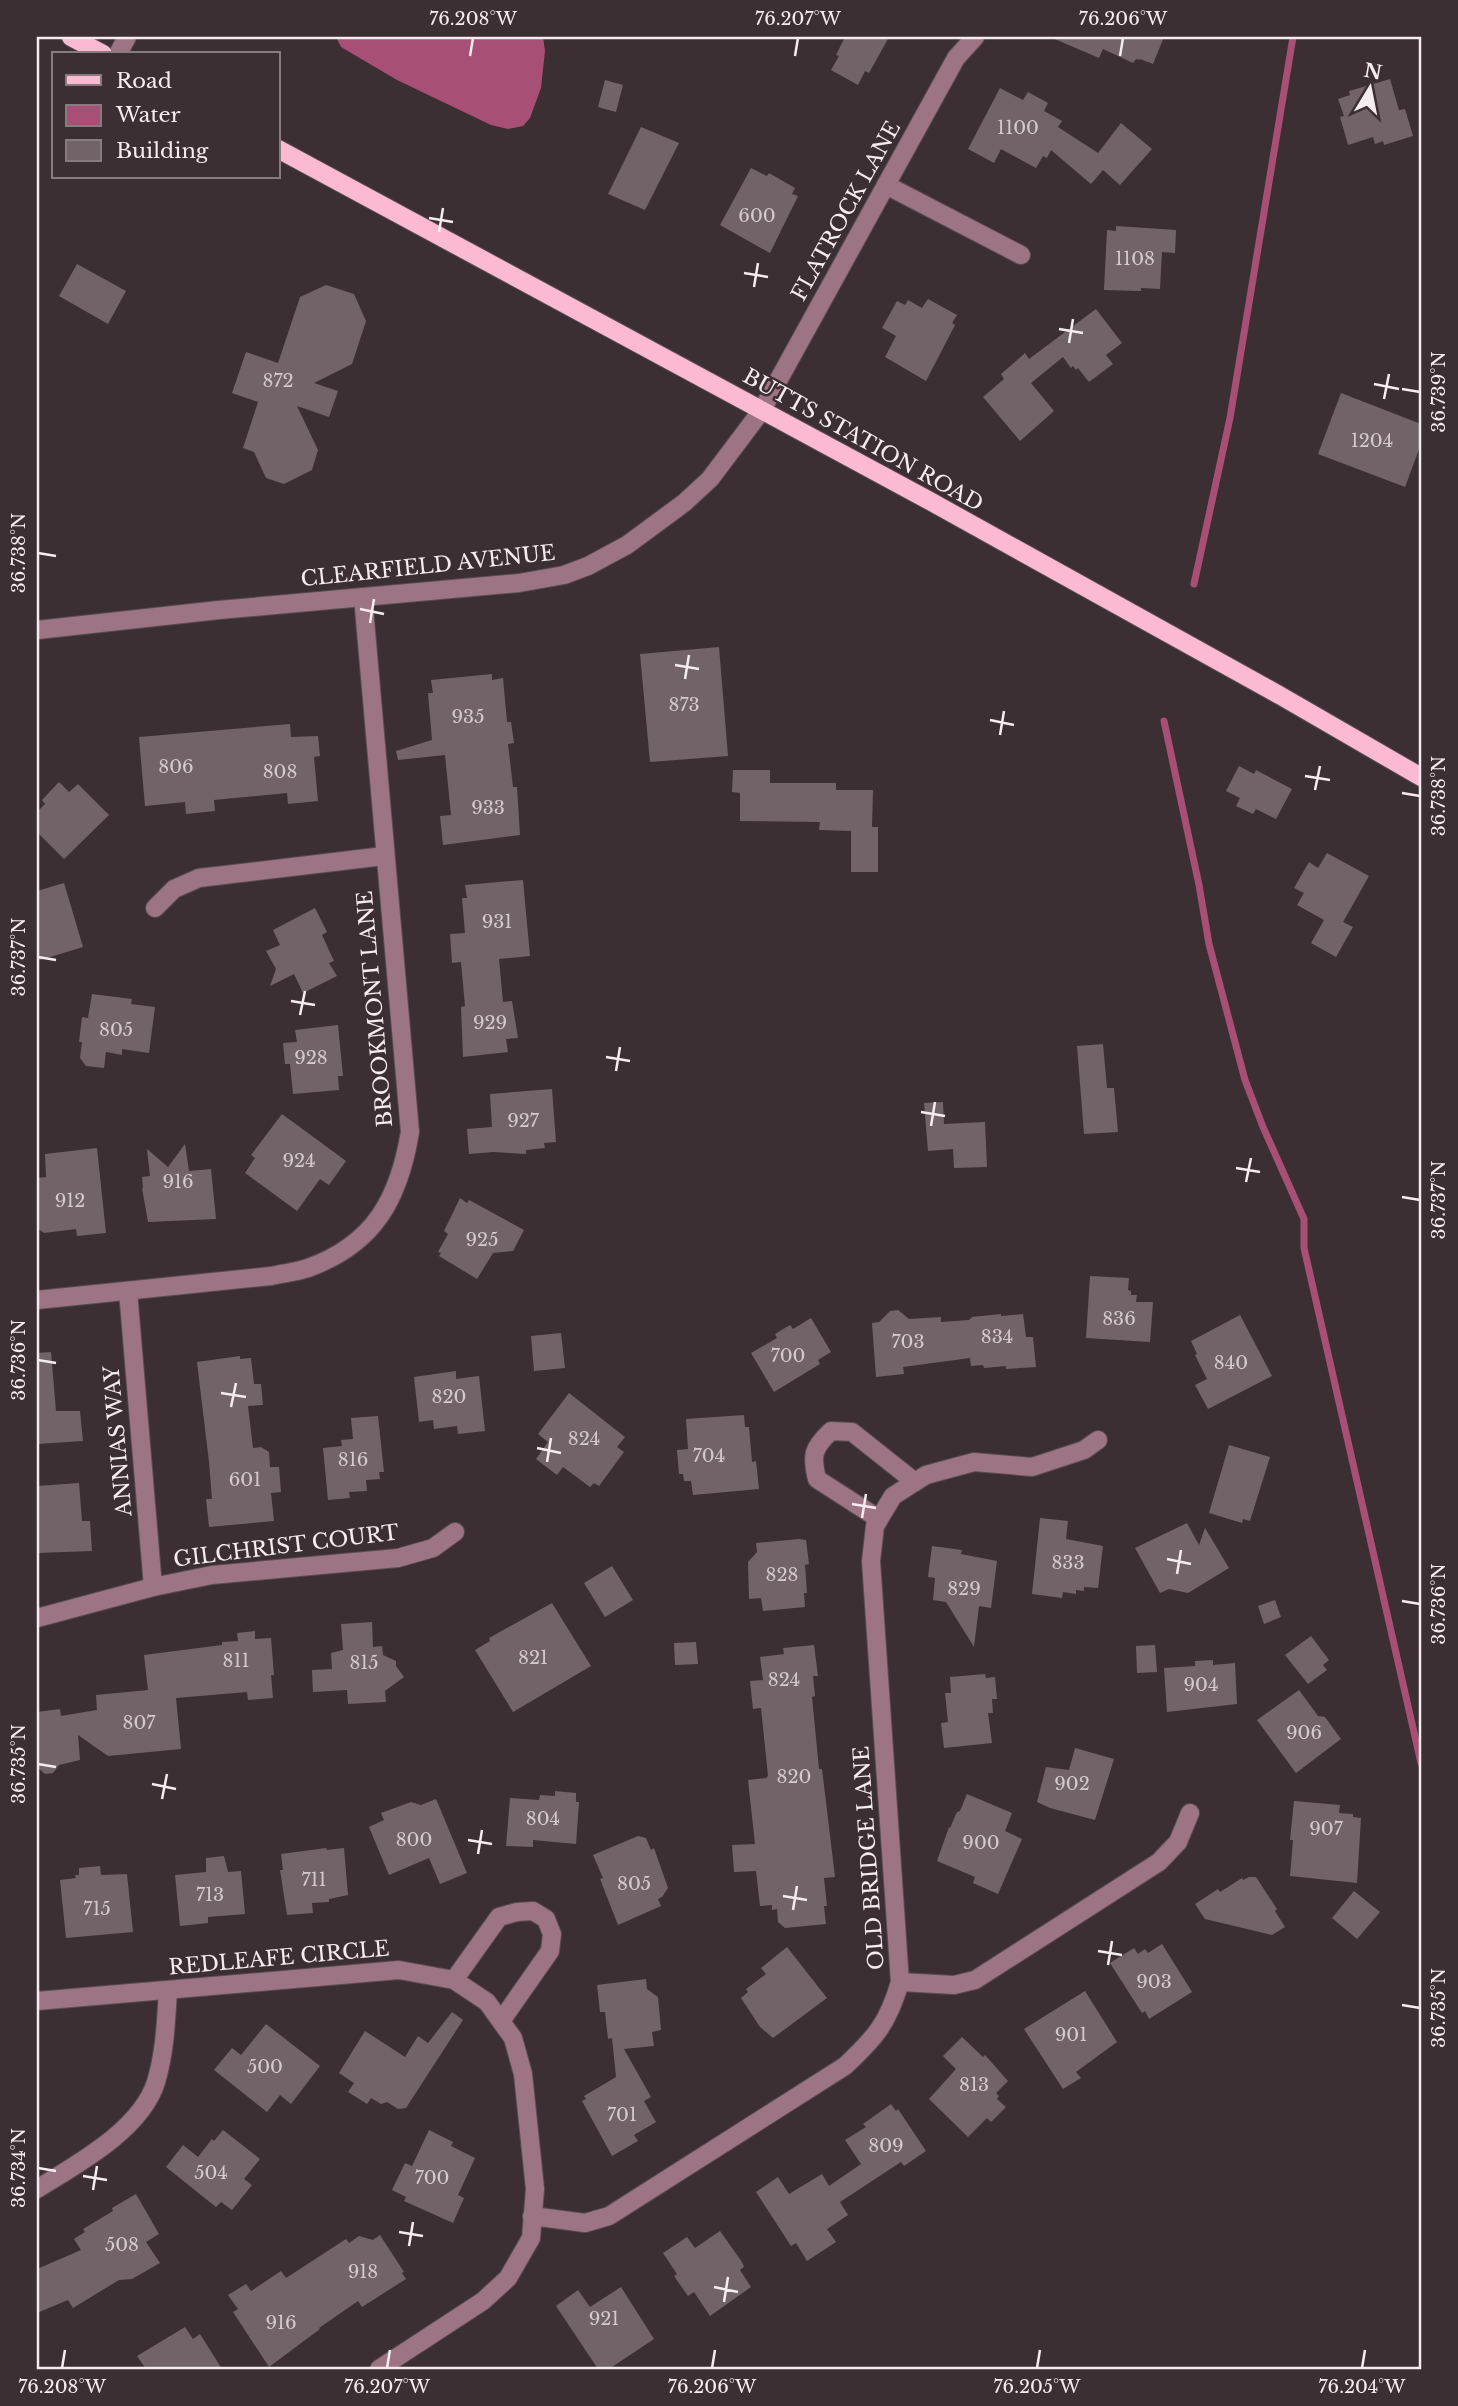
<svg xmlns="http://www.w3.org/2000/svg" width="1458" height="2406" font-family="'Libre Baskerville',serif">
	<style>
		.water { fill: #a74f75 }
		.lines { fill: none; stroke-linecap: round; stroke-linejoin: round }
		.stream { stroke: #a74f75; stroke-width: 7 }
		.building { fill: #726368 }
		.minor-casing { stroke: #594d51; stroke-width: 20 }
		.major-casing { stroke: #594d51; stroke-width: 20 }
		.minor { stroke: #9d7483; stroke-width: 18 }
		.major { stroke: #fcb9d2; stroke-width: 18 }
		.ticks { fill: none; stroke: #f4ecef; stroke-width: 2.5 }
		.labels { text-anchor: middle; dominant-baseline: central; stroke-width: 5; stroke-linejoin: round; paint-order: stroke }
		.number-label { font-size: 18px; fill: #d4cacd }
		.street-label { font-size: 21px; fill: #f4ecef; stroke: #3c2f33 }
		.neatline { fill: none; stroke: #f4ecef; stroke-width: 2.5 }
		.ticks-label { font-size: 18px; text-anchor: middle; fill: #f4ecef }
	</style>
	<rect width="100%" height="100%" fill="#3c2f33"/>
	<polygon class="water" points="336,37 543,37 545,51 541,88 530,118 523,126 508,129 491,125 397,80 341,47"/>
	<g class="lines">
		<g class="stream">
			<polyline points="1194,584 1230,418 1293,37"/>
			<polyline points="1164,721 1199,885 1209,944 1245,1080 1263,1127 1304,1219 1304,1248 1421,1763"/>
		</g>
	</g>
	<g class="building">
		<polygon points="845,37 889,37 869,73 865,71 858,85 831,70 839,56 836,55"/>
		<polygon points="1050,37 1164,37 1153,64 1140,59 1139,60 1136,59 1133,63 1103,49 1099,58"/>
		<polygon points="1390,79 1399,110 1405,109 1413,136 1384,145 1383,141 1375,144 1373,137 1348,145 1340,117 1344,116 1338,99 1350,95 1349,91"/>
		<polygon points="605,80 623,85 616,112 598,107"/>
		<polygon points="1000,88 1023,100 1028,92 1048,103 1044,111 1062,121 1058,127 1098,153 1121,123 1152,149 1120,185 1103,170 1091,184 1051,150 1047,158 1043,156 1036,168 1001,149 994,163 968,149"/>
		<polygon points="641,127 679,143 645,210 608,194"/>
		<polygon points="751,168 767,176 769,173 795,188 792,194 798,196 770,253 720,225"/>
		<polygon points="1116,226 1176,230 1175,253 1162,252 1160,289 1141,288 1141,291 1104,290 1107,230 1116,231"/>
		<polygon points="77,264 126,291 108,324 59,296"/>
		<polygon points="326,285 354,294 366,321 352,364 314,383 338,391 329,417 297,406 318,450 312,470 284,484 266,478 254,452 243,448 258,402 232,393 246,352 278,363 300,297"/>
		<polygon points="928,299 957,315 952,323 955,325 926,381 885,357 896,336 882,328 897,301 905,305 908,300 922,308"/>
		<polygon points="1096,309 1122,343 1106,355 1113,364 1089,382 1078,368 1076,370 1073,366 1071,368 1063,357 1031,383 1054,411 1020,441 983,397 1004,379 1001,374 1025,353 1029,359"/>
		<polygon points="1341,393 1421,424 1421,444 1405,487 1318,454"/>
		<polygon points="719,647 728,756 650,762 640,654"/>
		<polygon points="492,674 492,680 503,678 507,722 511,722 514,743 508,744 513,787 517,787 520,835 443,845 440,816 451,815 445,755 398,760 396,751 432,740 428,693 433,693 431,680"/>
		<polygon points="290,724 291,737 318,736 320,756 314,757 318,801 288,804 287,793 214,800 215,811 186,814 185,802 145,806 139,737"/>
		<polygon points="1239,766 1254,774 1256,770 1292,789 1276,819 1256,809 1253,814 1236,806 1240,798 1226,791"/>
		<polygon points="733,770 770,770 770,783 836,783 836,790 873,790 872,827 878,827 878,872 851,872 851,831 819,830 820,822 740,821 740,793 732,792"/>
		<polygon points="59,782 69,792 78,784 109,815 64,859 37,832 37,812 45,804 42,800"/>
		<polygon points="1327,853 1369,876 1343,922 1353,927 1336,957 1311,943 1324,920 1297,905 1304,893 1294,888 1309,862 1318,868"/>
		<polygon points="523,880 530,956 499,959 503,1002 512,1001 518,1038 506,1039 508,1052 463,1057 461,1007 465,1006 461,962 452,963 450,934 465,933 462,898 467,898 465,885"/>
		<polygon points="64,883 83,947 37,961 37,891"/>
		<polygon points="315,908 327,932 322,935 334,961 329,963 337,976 303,993 294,974 270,986 276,969 266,951 280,945 273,930"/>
		<polygon points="92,994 132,999 131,1004 155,1007 149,1053 122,1049 122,1055 106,1052 104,1068 86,1066 80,1058 82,1042 79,1042 82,1017 88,1018"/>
		<polygon points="338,1025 343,1076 338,1076 339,1090 293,1094 290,1064 285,1064 283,1043 297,1042 295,1030"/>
		<polygon points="1103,1044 1107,1088 1114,1088 1118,1132 1084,1134 1077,1046"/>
		<polygon points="552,1089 556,1142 544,1143 545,1148 526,1150 526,1154 493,1152 469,1154 467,1129 492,1127 490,1094"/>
		<polygon points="943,1102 944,1124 985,1122 987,1167 954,1168 953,1149 928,1151 924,1103"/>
		<polygon points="282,1114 346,1161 329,1185 320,1179 297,1211 245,1173 255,1158 251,1155"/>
		<polygon points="185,1144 189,1171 211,1169 216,1219 148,1222 142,1188 143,1188 142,1177 150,1176 147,1149 168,1167"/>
		<polygon points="97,1148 106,1233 77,1236 76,1229 44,1233 37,1228 37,1178 46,1177 45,1154"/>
		<polygon points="460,1198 467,1203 469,1200 524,1230 513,1251 493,1253 477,1279 439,1256 441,1253 438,1252 448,1234 444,1231"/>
		<polygon points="1090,1276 1129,1278 1128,1290 1131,1291 1131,1295 1137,1295 1136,1302 1153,1302 1150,1342 1086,1338"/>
		<polygon points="898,1310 909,1319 941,1317 941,1322 969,1320 972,1317 1001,1314 1001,1316 1023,1314 1026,1337 1033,1337 1036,1367 1006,1369 1006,1366 984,1368 983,1365 971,1366 970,1358 903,1367 904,1374 876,1377 872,1323 879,1322 890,1311"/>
		<polygon points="1240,1315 1272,1376 1208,1409 1195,1385 1207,1379 1195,1355 1197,1354 1191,1341"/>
		<polygon points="811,1318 831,1352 818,1360 820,1364 774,1392 751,1353 777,1338 775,1334 790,1325 793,1329"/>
		<polygon points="561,1333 565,1368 534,1371 531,1336"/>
		<polygon points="51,1352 56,1411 80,1411 83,1441 37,1444 37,1353"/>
		<polygon points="240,1356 240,1359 251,1358 254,1384 261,1384 263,1405 248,1406 253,1448 261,1447 269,1452 270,1467 279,1467 281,1492 271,1493 274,1521 209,1527 206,1499 212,1499 209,1462 197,1362"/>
		<polygon points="456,1371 456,1379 479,1376 485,1431 458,1434 457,1426 434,1429 433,1420 419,1422 414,1377"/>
		<polygon points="569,1393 625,1437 617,1447 624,1452 599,1486 594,1483 590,1487 563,1467 557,1475 536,1459 548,1442 538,1434"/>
		<polygon points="744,1415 745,1427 749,1427 752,1462 756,1461 759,1489 693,1495 691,1481 684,1481 683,1474 679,1474 677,1450 688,1449 686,1419"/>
		<polygon points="378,1416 384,1472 379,1472 380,1479 366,1480 367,1491 349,1492 350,1498 328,1500 323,1448 342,1446 341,1440 353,1439 351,1418"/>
		<polygon points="1229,1445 1270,1457 1250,1521 1243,1519 1242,1523 1209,1513"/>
		<polygon points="79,1483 82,1521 90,1521 92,1551 37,1553 37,1486"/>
		<polygon points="1040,1518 1068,1521 1066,1539 1103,1546 1098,1588 1084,1587 1084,1591 1076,1590 1076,1594 1063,1592 1062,1598 1032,1594"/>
		<polygon points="1187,1523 1199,1545 1205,1528 1229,1568 1188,1593 1169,1589 1160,1593 1135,1548"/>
		<polygon points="799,1539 806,1540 809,1564 805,1565 807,1593 804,1593 805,1607 763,1611 761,1598 749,1599 748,1562 757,1552 756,1543"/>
		<polygon points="932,1546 962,1550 961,1554 997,1561 991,1608 979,1606 974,1647 946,1602 933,1600 935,1578 928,1577"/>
		<polygon points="612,1566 633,1600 605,1617 584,1583"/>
		<polygon points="1275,1600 1281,1617 1264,1624 1258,1606"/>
		<polygon points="552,1603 591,1666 513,1712 475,1650 490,1641 489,1638"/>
		<polygon points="372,1622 373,1647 382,1646 383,1655 396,1661 396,1666 404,1677 385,1691 386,1702 348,1704 347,1690 313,1692 312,1670 332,1669 331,1653 343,1650 341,1624"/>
		<polygon points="255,1631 255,1639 271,1638 274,1675 271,1675 273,1698 248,1700 247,1692 176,1698 181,1749 108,1756 78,1735 80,1760 59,1765 53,1773 45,1774 37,1767 37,1712 60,1709 61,1716 97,1710 96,1695 148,1690 144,1655 222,1645 222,1642 238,1641 237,1633"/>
		<polygon points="1311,1636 1329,1660 1323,1665 1327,1670 1308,1684 1285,1655"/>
		<polygon points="696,1642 698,1664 675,1665 674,1643"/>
		<polygon points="814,1645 818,1676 813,1676 815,1696 812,1697 819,1769 822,1769 835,1877 824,1878 827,1906 824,1906 826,1924 785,1928 778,1922 777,1909 772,1910 772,1905 760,1906 756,1871 734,1872 732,1845 755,1844 748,1780 766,1778 768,1776 761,1708 753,1709 750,1681 763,1680 760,1657 784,1654 783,1648"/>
		<polygon points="1155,1645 1157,1672 1137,1673 1136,1646"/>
		<polygon points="1213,1660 1213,1665 1235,1663 1237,1704 1167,1712 1164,1668 1195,1666 1195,1661"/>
		<polygon points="985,1674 986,1678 995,1677 997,1699 992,1699 993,1713 988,1713 992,1743 944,1748 941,1723 948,1722 945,1693 951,1693 950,1677"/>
		<polygon points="1299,1690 1318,1716 1325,1717 1341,1739 1296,1773 1257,1720"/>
		<polygon points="1075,1748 1114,1759 1095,1820 1050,1808 1037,1802 1046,1767 1069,1770"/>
		<polygon points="555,1791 576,1793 576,1802 579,1802 576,1844 533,1840 533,1847 506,1846 510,1798 539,1800 540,1795 555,1796"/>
		<polygon points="967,1794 1012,1813 1005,1831 1022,1839 998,1894 973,1883 975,1877 937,1861 949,1827 950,1828 957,1812 960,1811"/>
		<polygon points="436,1799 467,1873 440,1884 429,1858 389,1875 369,1827 384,1820 381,1813 411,1802 421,1805"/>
		<polygon points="1294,1801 1340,1805 1339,1813 1353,1814 1353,1817 1361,1818 1357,1883 1290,1876 1293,1840 1290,1840"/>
		<polygon points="638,1836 646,1838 651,1850 654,1848 668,1888 662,1897 658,1899 661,1906 618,1925 600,1879 603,1878 593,1855"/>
		<polygon points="326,1848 327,1850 344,1848 348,1895 329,1899 329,1902 312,1903 313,1913 287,1915 280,1870 283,1870 281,1854"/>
		<polygon points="224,1856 228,1872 241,1871 245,1914 208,1917 208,1923 180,1926 175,1875 206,1872 206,1858"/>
		<polygon points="100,1866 101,1875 127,1874 133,1932 66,1938 60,1880 76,1878 75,1875 79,1875 79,1868"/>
		<polygon points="1249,1877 1256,1877 1277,1909 1275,1911 1285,1927 1272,1935 1205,1919 1195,1904 1218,1889 1220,1892 1242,1878 1243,1880"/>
		<polygon points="1354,1891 1380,1912 1357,1939 1332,1918"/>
		<polygon points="1162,1944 1192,1992 1149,2019 1145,2011 1142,2013 1110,1963 1134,1948 1138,1954 1145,1949 1148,1953"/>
		<polygon points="787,1947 827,1998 773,2038 760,2027 741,1998 748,1992 746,1989 766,1974 761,1968"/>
		<polygon points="646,1979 647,1989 658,1997 661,2030 652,2032 654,2046 624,2049 651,2097 644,2101 656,2122 634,2135 638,2141 612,2156 582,2101 586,2099 584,2096 616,2077 612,2038 608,2039 605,2012 600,2012 597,1985"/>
		<polygon points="1085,1991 1117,2042 1076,2072 1081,2078 1063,2089 1024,2029"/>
		<polygon points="452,2012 463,2020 406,2108 398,2109 387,2102 381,2104 371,2098 367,2104 348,2092 354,2083 339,2073 365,2031 405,2057 418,2036 428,2043"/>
		<polygon points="266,2024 320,2066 291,2104 280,2095 267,2112 214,2070 232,2048 241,2055"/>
		<polygon points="962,2037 983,2057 985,2055 1008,2081 996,2093 999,2096 997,2099 1006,2107 991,2122 987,2118 968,2137 929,2099 956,2069 943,2056"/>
		<polygon points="891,2104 896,2111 898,2109 926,2151 904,2166 901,2162 840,2202 848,2215 827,2229 836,2242 807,2261 796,2243 791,2246 756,2192 778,2177 789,2194 822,2174 829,2186 861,2164 845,2140 866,2127 863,2124"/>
		<polygon points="223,2130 260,2159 244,2179 252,2185 232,2210 221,2202 216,2207 166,2167 183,2145 198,2157 212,2139 214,2141"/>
		<polygon points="429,2130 453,2142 451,2146 475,2158 458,2195 464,2198 453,2223 404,2201 406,2197 392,2190 405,2163 412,2166"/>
		<polygon points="136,2194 159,2234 146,2242 160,2263 132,2279 119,2280 73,2308 68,2300 37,2313 37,2269 81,2250 74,2239 85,2232 83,2229 113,2211 112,2208"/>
		<polygon points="720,2231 742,2262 744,2267 740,2270 751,2287 710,2316 694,2292 688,2296 674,2276 677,2274 663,2253 687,2237 695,2248"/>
		<polygon points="380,2235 404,2272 402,2273 406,2279 362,2307 358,2301 319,2328 320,2329 269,2367 233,2312 238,2309 228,2295 246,2284 251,2291 281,2271 286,2278 346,2239 349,2243 359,2236 373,2240"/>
		<polygon points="621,2287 654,2339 609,2369 598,2369 556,2306 578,2290 590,2307"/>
		<polygon points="185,2327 193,2339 200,2334 222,2369 146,2369 137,2356"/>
	</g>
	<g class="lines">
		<defs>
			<g id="minor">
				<polyline points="118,54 127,37"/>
				<polyline points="886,185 1021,255"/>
				<polyline points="37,630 219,610 519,583 564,575 588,566 627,545 684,503 710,479 762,410 956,58 975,37"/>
				<polyline points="155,908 174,889 199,878 384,856"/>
				<polyline points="128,1291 153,1587"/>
				<path d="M37,1300L271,1276C283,1273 297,1272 308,1268C375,1244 399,1198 410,1132L363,597"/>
				<path d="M879,1519L817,1479C811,1455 813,1448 831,1431L852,1432L915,1482"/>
				<polyline points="37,1618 153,1587 212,1575 398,1558 433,1548 455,1532"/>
				<polyline points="454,1980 499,1917 517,1912 533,1911 546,1919 552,1934 550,1951 501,2021"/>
				<polyline points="900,1982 954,1985 975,1980 1159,1862 1178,1842 1190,1813"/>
				<polyline points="37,2001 399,1970 454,1980 487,2002 513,2038 523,2074 535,2189 531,2238 508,2278 483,2301 379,2369"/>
				<path d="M37,2189C77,2164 141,2130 156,2082C165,2052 166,2021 168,1990"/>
				<path d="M532,2216L585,2223L609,2216L845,2066C876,2037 888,2023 900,1982L871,1561L875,1526L893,1496L926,1475L974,1462L1032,1467L1084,1450L1098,1440"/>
			</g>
			<g id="major">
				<polyline points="71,37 103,54"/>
				<polyline points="278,149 928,500 1281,696 1421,777"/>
			</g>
		</defs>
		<use href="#minor" class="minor-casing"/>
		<use href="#major" class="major-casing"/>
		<use href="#minor" class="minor"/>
		<use href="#major" class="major"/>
	</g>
	<path class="ticks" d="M470,56L473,38M795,56L798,38M1120,56L1123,38M429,218L453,222M439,232L443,208M744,273L768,277M754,287L758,263M1059,329L1083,333M1069,343L1073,319M1374,384L1399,389M1402,389L1420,392M1384,399L1389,374M38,553L56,556M360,609L384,614M370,623L374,599M675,665L699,669M685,679L689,655M990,720L1014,725M1000,735L1004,711M1305,776L1330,780M1315,790L1320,766M1402,793L1420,796M38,957L56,960M291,1001L315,1005M300,1015L305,991M606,1057L630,1061M616,1071L620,1047M921,1112L945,1116M931,1126L935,1102M1236,1168L1260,1172M1246,1182L1251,1158M1402,1197L1420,1200M38,1360L56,1363M221,1393L246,1397M231,1407L236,1383M537,1448L561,1453M547,1462L551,1438M852,1504L876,1508M862,1518L866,1494M1167,1559L1191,1564M1177,1574L1181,1550M1402,1601L1420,1604M38,1764L56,1767M152,1784L176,1789M162,1799L167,1774M468,1840L492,1844M478,1854L482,1830M783,1896L807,1900M793,1910L797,1886M1098,1951L1122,1955M1108,1965L1112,1941M1402,2005L1420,2008M38,2168L56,2171M83,2176L107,2180M93,2190L97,2166M399,2232L423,2236M409,2246L413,2222M714,2287L738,2292M724,2302L728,2277M62,2368L65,2350M387,2368L390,2350M712,2368L715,2350M1037,2368L1040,2350M1362,2368L1365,2350"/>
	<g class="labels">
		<g class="number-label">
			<text x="1018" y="128">1100</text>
			<text x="757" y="216">600</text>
			<text x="1135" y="259">1108</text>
			<text x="278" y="381">872</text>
			<text x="1372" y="441">1204</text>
			<text x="684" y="705">873</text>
			<text x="468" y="717">935</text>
			<text x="176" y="767">806</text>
			<text x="280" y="772">808</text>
			<text x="488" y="808">933</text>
			<text x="497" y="922">931</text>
			<text x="490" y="1023">929</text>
			<text x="116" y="1030">805</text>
			<text x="311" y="1058">928</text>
			<text x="523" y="1121">927</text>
			<text x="299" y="1161">924</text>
			<text x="178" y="1182">916</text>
			<text x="70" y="1201">912</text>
			<text x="482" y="1240">925</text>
			<text x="1119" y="1319">836</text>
			<text x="997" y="1337">834</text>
			<text x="908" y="1342">703</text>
			<text x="788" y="1356">700</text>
			<text x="1231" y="1363">840</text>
			<text x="449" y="1397">820</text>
			<text x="584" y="1439">824</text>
			<text x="709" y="1456">704</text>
			<text x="353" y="1460">816</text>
			<text x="245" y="1480">601</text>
			<text x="1068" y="1563">833</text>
			<text x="782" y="1575">828</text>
			<text x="964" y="1589">829</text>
			<text x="533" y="1658">821</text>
			<text x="236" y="1661">811</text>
			<text x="364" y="1663">815</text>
			<text x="784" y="1680">824</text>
			<text x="1201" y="1685">904</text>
			<text x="139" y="1723">807</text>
			<text x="1304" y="1733">906</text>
			<text x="794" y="1777">820</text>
			<text x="1072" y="1784">902</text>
			<text x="543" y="1819">804</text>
			<text x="1326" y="1829">907</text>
			<text x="414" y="1840">800</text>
			<text x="981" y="1843">900</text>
			<text x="314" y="1880">711</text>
			<text x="634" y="1884">805</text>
			<text x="210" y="1895">713</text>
			<text x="97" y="1909">715</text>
			<text x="1154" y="1982">903</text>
			<text x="1071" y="2035">901</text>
			<text x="265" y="2067">500</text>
			<text x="974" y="2085">813</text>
			<text x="622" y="2115">701</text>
			<text x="886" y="2146">809</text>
			<text x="211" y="2173">504</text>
			<text x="432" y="2178">700</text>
			<text x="122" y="2245">508</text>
			<text x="363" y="2272">918</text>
			<text x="604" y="2319">921</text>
			<text x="281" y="2323">916</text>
		</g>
		<g class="street-label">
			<text transform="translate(846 211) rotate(-61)">FLATROCK LANE</text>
			<text transform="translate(863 440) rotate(29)">BUTTS STATION ROAD</text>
			<text transform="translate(428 566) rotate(-6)">CLEARFIELD AVENUE</text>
			<text transform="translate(375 1009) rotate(-95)">BROOKMONT LANE</text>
			<text transform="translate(118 1441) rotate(-95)">ANNIAS WAY</text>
			<text transform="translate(286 1546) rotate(-7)">GILCHRIST COURT</text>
			<text transform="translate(869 1858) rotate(-94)">OLD BRIDGE LANE</text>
			<text transform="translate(279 1958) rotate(-5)">REDLEAFE CIRCLE</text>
		</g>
	</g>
	<rect width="1458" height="2406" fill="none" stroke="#3c2f33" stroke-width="77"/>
	<rect x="52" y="52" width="228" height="126" fill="#3c2f33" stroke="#867b7e" stroke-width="2"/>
	<rect x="66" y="75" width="35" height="10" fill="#fcb9d2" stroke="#867b7e" stroke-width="2"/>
	<text x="116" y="88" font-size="21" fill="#f4ecef">Road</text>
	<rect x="66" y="105" width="35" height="21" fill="#a74f75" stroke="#867b7e" stroke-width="2"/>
	<text x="116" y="122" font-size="21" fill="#f4ecef">Water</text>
	<rect x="66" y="140" width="35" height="21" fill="#726368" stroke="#867b7e" stroke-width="2"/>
	<text x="116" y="158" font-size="21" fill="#f4ecef">Building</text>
	<g transform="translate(1370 88) rotate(10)" stroke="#3c2f33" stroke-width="5" paint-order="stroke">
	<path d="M0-5L12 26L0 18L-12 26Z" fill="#f4ecef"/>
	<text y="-10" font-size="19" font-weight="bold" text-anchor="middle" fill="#f4ecef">N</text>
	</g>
	<rect x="38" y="38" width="1382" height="2330" class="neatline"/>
	<g class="ticks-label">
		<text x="473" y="25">76.208°W</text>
		<text x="798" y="25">76.207°W</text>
		<text x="1123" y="25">76.206°W</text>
		<text transform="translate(1439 392) rotate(-90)" y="6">36.739°N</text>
		<text transform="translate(19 553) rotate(-90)" y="6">36.738°N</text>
		<text transform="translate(1439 796) rotate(-90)" y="6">36.738°N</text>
		<text transform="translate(19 957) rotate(-90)" y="6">36.737°N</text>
		<text transform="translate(1439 1200) rotate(-90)" y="6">36.737°N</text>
		<text transform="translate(19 1360) rotate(-90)" y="6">36.736°N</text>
		<text transform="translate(1439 1604) rotate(-90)" y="6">36.736°N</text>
		<text transform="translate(19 1764) rotate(-90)" y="6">36.735°N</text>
		<text transform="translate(1439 2008) rotate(-90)" y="6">36.735°N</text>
		<text transform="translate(19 2168) rotate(-90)" y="6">36.734°N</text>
		<text x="62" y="2393">76.208°W</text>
		<text x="387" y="2393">76.207°W</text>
		<text x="712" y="2393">76.206°W</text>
		<text x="1037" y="2393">76.205°W</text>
		<text x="1362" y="2393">76.204°W</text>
	</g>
</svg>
